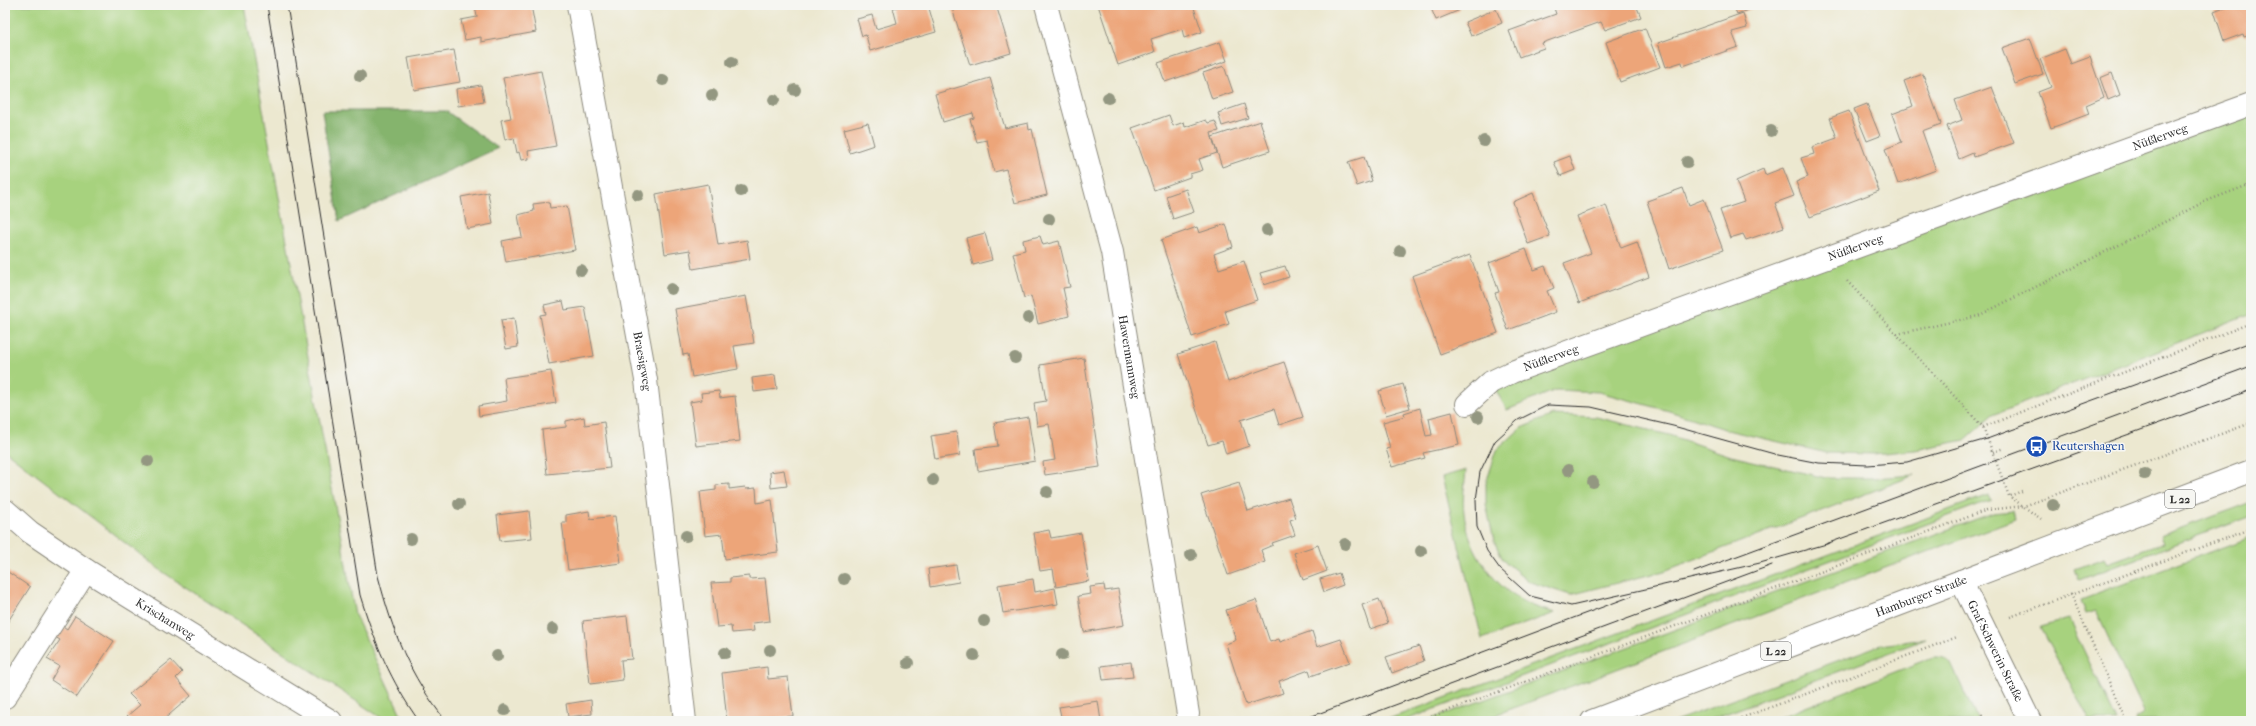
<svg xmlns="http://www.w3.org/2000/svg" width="2256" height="726" font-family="'IM FELL French Canon',serif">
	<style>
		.green { fill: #a7d27e; stroke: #697e54 }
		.forest { fill: #85b46d; stroke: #58704c }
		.building { fill: #eda579 }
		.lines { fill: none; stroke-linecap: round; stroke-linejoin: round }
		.minor-casing { stroke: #8c8a7e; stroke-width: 24 }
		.major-casing { stroke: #8c8a7e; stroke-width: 24 }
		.path { stroke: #8c8a7e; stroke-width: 2.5; stroke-dasharray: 1 3; stroke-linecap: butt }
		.minor { stroke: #fff; stroke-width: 22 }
		.major { stroke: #fff; stroke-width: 22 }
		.tram { stroke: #2b2b2b; stroke-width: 1 }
		.tree { fill: #939781 }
		.labels { text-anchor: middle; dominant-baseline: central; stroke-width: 3; stroke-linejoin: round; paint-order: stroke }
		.shield { fill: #f6f6f2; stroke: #686867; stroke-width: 1 }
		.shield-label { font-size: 11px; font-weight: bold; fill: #2b2b2b }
		.street-label { font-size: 12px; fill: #2b2b2b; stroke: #f6f6f2 }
		.transit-label { font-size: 12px; fill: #164399; stroke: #f6f6f2; text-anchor: start }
	</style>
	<rect width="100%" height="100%" fill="#f6f6f2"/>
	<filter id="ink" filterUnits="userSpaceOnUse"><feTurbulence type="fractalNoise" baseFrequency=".025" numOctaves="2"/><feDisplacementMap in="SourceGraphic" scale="8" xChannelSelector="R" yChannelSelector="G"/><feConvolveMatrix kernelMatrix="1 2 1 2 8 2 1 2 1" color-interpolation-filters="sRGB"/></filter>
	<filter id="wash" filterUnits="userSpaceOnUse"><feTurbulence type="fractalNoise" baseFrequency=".012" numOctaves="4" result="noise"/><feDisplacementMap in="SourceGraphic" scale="16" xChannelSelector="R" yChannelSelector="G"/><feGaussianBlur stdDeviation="0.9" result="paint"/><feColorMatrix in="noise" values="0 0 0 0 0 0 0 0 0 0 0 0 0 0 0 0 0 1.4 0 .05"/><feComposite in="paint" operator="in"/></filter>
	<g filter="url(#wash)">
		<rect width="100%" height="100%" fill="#ece8d0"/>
		<g class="green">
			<polygon points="5,5 244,5 355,615 404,721 386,721 163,572 5,451"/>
			<polygon points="2251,104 2251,314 1993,415 1965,440 1915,450 1874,454 1827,453 1731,431 1669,411 1599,392 1556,390 1507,410 1491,382"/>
			<polygon points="1553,415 1596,417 1669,435 1731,456 1826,478 1873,478 1915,475 1664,571 1570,595 1530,582 1503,560 1494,541 1486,504 1486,483 1497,450 1521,428"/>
			<path d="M1466,470C1465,484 1462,499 1464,513C1469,551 1493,586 1526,603C1535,608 1546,610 1555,613L1482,639L1442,477Z"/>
			<polygon points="1988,495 1991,500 1403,721 1383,721"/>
			<polygon points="2251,502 2251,516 2079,580 2075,569 2105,558 2108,563 2163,543 2160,536"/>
			<polygon points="2013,511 2015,519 1479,721 1426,721 1993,513"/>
			<polygon points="2251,537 2251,721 2136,721 2135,719 2144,714 2096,611 2086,614 2081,600"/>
			<polygon points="2069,619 2117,721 2090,721 2040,627"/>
			<polygon points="1926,639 1706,721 1675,721 1880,645"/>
			<path d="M1933,657C1941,657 1946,657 1951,664L1978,721H1770Z"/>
		</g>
		<polygon class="forest" points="322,111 446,111 498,148 339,221"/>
		<g id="blocks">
			<g class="building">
				<polygon points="475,5 531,5 536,32 481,42 481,37 465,40 461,20 477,17"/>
				<polygon points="904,5 928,5 936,32 870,51 866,35 862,36 857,19 872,15 876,29 897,23 893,8"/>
				<polygon points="951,5 996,5 1011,53 970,65"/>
				<polygon points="1098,5 1193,5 1202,32 1184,38 1182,29 1151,39 1155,52 1118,65"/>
				<polygon points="1433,5 1458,5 1460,10 1436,20 1430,6"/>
				<polygon points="1553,5 1636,5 1641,17 1605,30 1601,22 1542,43 1544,48 1519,57 1509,31 1556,14"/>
				<polygon points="1733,5 1761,5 1737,14"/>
				<polygon points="2229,5 2251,5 2251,35 2244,37 2243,34 2224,41 2214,11"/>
				<polygon points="1496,9 1502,23 1471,36 1465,22"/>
				<polygon points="1743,13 1747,28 1732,32 1738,47 1683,66 1682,62 1666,67 1658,43"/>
				<polygon points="1645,28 1660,67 1620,82 1606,42"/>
				<polygon points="2030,38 2043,74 2015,84 2002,48"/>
				<polygon points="1220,42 1227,61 1165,82 1158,63"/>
				<polygon points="2065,49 2071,64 2090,57 2104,97 2086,105 2089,114 2051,128 2038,92 2051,87 2040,59"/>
				<polygon points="454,50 460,82 414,90 408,58"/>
				<polygon points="1224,66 1233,92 1212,99 1203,73"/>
				<polygon points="541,71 556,146 528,151 529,159 521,160 519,152 517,153 514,138 505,140 501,120 511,118 503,78"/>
				<polygon points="2112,73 2120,95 2108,100 2100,78"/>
				<polygon points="1923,74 1941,124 1922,131 1936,170 1898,184 1885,149 1902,142 1892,114 1913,106 1904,81"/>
				<polygon points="990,78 1005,128 1028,123 1029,130 1032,129 1047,195 1015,203 1006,169 994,172 987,140 977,142 970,119 974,118 973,113 943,122 935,94"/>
				<polygon points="481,85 484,102 458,106 456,89"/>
				<polygon points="1992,87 2014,143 1974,157 1973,153 1959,159 1947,126 1962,120 1955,100"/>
				<polygon points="1244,104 1248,118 1222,126 1218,113"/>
				<polygon points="1867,104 1880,136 1867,141 1854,109"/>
				<polygon points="1849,111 1879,191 1810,217 1796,182 1808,177 1801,158 1814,154 1812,147 1837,138 1830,118"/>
				<polygon points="1169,115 1173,126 1184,122 1185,127 1206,120 1208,123 1215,121 1219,131 1211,133 1212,137 1260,121 1270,151 1222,167 1212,137 1217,153 1199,159 1203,170 1190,174 1190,177 1154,190 1132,128"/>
				<polygon points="868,123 874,145 850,153 844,129"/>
				<polygon points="1570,156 1575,170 1560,176 1554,162"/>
				<polygon points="1364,157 1372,181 1357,186 1348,162"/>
				<polygon points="1783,168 1794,196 1775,203 1784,227 1746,240 1743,234 1730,238 1720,210 1744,202 1736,181 1763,169 1765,175"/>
				<polygon points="708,184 718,245 747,240 750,259 693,269 690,250 665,254 656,194"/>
				<polygon points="1683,188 1689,205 1704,199 1723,250 1669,269 1647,201"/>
				<polygon points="1186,189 1194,212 1173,219 1166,196"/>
				<polygon points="488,192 493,224 467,229 461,197"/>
				<polygon points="1533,193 1550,236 1528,244 1513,202"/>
				<polygon points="549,202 550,208 567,206 575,250 506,262 502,241 522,237 518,215 534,211 533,204"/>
				<polygon points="1606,205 1621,248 1637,242 1649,277 1579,303 1564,263 1591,253 1577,216"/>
				<polygon points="1226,224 1233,247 1214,254 1219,269 1244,261 1257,300 1225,311 1229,324 1192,337 1161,240 1197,227 1199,233"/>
				<polygon points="985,233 992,260 973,265 966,238"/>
				<polygon points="1040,236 1043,245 1059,241 1070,287 1063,288 1069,316 1038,324 1031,296 1024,298 1013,253 1025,250 1023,240"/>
				<polygon points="1526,249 1534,270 1545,266 1554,288 1547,291 1556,312 1508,330 1495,293 1499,292 1489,263"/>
				<polygon points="1470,255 1498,333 1440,354 1412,276"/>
				<polygon points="1285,266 1289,277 1264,285 1260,273"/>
				<polygon points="746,296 754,343 734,346 738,369 692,377 688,354 683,355 675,309"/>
				<polygon points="563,301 565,310 585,307 594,356 549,364 540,315 546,314 544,305"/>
				<polygon points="514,318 518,347 506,349 501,320"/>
				<polygon points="1215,342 1228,382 1284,362 1303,417 1279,425 1274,409 1241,420 1249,446 1226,454 1222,441 1208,445 1178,354"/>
				<polygon points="1084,358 1100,467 1045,475 1043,462 1055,460 1049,424 1037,426 1034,403 1046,401 1040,365"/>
				<polygon points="551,371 556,403 479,416 478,406 507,401 504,378"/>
				<polygon points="775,375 777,389 754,392 752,378"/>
				<polygon points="1403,384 1410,408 1386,415 1379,391"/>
				<polygon points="719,391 720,398 735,396 740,441 696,446 690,402 702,400 701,393"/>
				<polygon points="1420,408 1426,436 1432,435 1429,418 1452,412 1459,445 1423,453 1425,458 1392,467 1386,449 1390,448 1383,422 1405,416 1404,413"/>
				<polygon points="584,417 585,425 604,422 610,468 547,474 542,430 566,427 566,421"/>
				<polygon points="1028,417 1035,461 978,471 975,449 998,446 994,423"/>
				<polygon points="957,432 960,455 935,459 931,436"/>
				<polygon points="784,470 787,486 771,488 770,472"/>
				<polygon points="1239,483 1248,511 1289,498 1296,518 1290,520 1295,535 1272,543 1273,545 1261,550 1265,562 1228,575 1201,495"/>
				<polygon points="729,484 729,489 745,487 746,489 756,488 757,503 772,500 778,552 725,559 722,534 705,536 700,492 716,490 716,485"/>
				<polygon points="529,511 532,538 500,541 497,515"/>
				<polygon points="589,511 590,519 615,516 621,563 568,570 562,522 566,522 566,515"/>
				<polygon points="1049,530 1051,538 1081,533 1089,581 1056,587 1053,569 1040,571 1034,533"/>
				<polygon points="1318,545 1327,571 1303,580 1294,553"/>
				<polygon points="956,565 959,582 930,587 928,569"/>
				<polygon points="5,570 30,587 5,626"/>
				<polygon points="1339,573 1343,585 1324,592 1320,579"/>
				<polygon points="749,576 749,579 765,578 770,621 753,623 754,631 732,633 731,626 717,627 711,583 730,582 730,578"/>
				<polygon points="1033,579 1035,592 1055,588 1058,604 1003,613 998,585"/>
				<polygon points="1104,585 1105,591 1118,589 1124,625 1084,632 1078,596 1091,594 1090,587"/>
				<polygon points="1379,599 1388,623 1370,629 1362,605"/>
				<polygon points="1256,600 1270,642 1279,639 1280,642 1312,631 1317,647 1341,639 1350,662 1311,676 1309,670 1279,681 1283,693 1246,705 1226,644 1236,640 1226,610"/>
				<polygon points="75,616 114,641 77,697 51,680 59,666 47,659 60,640 52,635 60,624 67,629"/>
				<polygon points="627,616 632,659 621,660 623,680 590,684 583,621"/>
				<polygon points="1419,646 1424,661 1392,673 1386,657"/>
				<polygon points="171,660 182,672 176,678 191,696 162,721 131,721 127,716 140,705 129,694"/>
				<polygon points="1131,662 1133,677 1103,680 1101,666"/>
				<polygon points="767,667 768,679 788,677 793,716 765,719 765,721 727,721 722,673"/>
				<polygon points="591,700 592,714 568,717 566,704"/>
				<polygon points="1098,701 1101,721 1062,721 1059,707"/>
			</g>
		</g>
	</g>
	<g filter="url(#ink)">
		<use href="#blocks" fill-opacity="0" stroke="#8c8a7e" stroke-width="1"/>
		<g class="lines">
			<defs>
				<g id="minor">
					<path id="s1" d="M578,5L646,380L685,721"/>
					<path id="s2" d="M1046,5L1112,252L1188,714"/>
					<path id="s3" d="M1467,404L1491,382L1512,372L2251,104"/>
					<path id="s4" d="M5,510L30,532L86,570L331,721"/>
					<path id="s5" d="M1961,581L2030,721"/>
					<polyline points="5,697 86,570"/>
				</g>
				<g id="major">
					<path id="s6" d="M1592,721L2251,471"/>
				</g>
			</defs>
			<use href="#minor" class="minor-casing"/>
			<use href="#major" class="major-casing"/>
			<g class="path">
				<polyline points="1847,281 1983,427 2009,496 2041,519"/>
				<polyline points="1897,334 1978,316 2204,202 2251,184"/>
				<polyline points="1983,427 2251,323"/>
				<polyline points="1993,452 2004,448"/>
				<polyline points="2010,496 2022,491"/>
				<polyline points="2071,594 2126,721"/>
				<polyline points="2010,617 2251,529"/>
				<polyline points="1420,721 1987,510 2024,506 2251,423"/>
				<polyline points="1734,721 1957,637"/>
				<polyline points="1976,721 1984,713"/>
			</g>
			<use href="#minor" class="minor"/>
			<use href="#major" class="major"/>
			<g class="tram">
				<path d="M267,5L360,595C374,641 391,682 419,721"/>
				<path d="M287,5L378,576C393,633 409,675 446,721"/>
				<polyline points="1830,543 1760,563 1571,606 1530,596 1500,569 1487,551 1477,527 1476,500 1480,472 1495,441 1518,420 1548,405 1591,407 1673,426 1778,455 1819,463 1868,465 1907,462 1987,439 2251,342"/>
				<polyline points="1826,544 2251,390"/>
				<polyline points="1694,572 2251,366"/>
				<polyline points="1299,721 1632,596"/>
				<polyline points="1352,721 1772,565"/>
			</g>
		</g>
		<g class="tree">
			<circle cx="732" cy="62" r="6"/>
			<circle cx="360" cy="76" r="6"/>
			<circle cx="663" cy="80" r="6"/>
			<circle cx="795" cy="90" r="6"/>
			<circle cx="712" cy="95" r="6"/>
			<circle cx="1108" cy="98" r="6"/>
			<circle cx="774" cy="100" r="6"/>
			<circle cx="1771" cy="131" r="6"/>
			<circle cx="1484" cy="141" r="6"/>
			<circle cx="1687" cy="162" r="6"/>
			<circle cx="741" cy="191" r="6"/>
			<circle cx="638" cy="195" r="6"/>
			<circle cx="1049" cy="219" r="6"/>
			<circle cx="1267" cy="230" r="6"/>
			<circle cx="1400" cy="251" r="6"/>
			<circle cx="581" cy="270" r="6"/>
			<circle cx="671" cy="289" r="6"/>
			<circle cx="1028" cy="318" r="6"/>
			<circle cx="1015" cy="358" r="6"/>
			<circle cx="1478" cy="417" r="6"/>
			<circle cx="148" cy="461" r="6"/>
			<circle cx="1568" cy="470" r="6"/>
			<circle cx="2145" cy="474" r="6"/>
			<circle cx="933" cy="480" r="6"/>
			<circle cx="1593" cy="482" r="6"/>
			<circle cx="1047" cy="492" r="6"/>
			<circle cx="459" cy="504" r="6"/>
			<circle cx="2053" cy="505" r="6"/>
			<circle cx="686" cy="536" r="6"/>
			<circle cx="411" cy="539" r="6"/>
			<circle cx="1345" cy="544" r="6"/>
			<circle cx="1421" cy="551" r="6"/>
			<circle cx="1191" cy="555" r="6"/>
			<circle cx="844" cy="579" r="6"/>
			<circle cx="984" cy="621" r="6"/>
			<circle cx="553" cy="629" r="6"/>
			<circle cx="770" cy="650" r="6"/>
			<circle cx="725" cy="653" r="6"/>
			<circle cx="974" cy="655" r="6"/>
			<circle cx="1062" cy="655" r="6"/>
			<circle cx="497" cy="656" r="6"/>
			<circle cx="908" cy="663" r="6"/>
			<circle cx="505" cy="710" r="6"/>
		</g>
	</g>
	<defs>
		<symbol id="bus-disc" viewBox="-11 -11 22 22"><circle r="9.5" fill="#1a4fb4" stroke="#f6f6f2"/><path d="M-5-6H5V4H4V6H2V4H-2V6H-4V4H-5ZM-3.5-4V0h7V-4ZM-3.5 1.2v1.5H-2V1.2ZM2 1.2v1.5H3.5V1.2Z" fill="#fff"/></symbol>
	</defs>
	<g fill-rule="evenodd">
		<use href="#bus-disc" x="2024" y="434" width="25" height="25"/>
	</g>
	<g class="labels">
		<g class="shield">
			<rect x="2165" y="490" width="30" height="18" rx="3"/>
			<rect x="1761" y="642" width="30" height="18" rx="3"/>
		</g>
		<g class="shield-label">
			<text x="2180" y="499">L 22</text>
			<text x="1776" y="651">L 22</text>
		</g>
		<g class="street-label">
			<text stroke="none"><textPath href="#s3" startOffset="745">Nüßlerweg</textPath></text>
			<text stroke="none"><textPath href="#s3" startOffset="421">Nüßlerweg</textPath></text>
			<text stroke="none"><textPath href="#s2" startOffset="362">Hawermannweg</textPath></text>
			<text stroke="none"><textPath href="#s3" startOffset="97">Nüßlerweg</textPath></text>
			<text stroke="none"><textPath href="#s1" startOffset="362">Braesigweg</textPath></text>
			<text stroke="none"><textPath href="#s6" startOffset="352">Hamburger Straße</textPath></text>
			<text stroke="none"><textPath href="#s4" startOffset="194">Krischanweg</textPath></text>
			<text stroke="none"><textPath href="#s5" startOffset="78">Graf-Schwerin-Straße</textPath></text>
		</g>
		<g class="transit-label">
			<text x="2052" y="446">Reutershagen</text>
		</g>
	</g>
	<rect width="2256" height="726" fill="none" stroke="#f6f6f2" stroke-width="20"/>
</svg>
